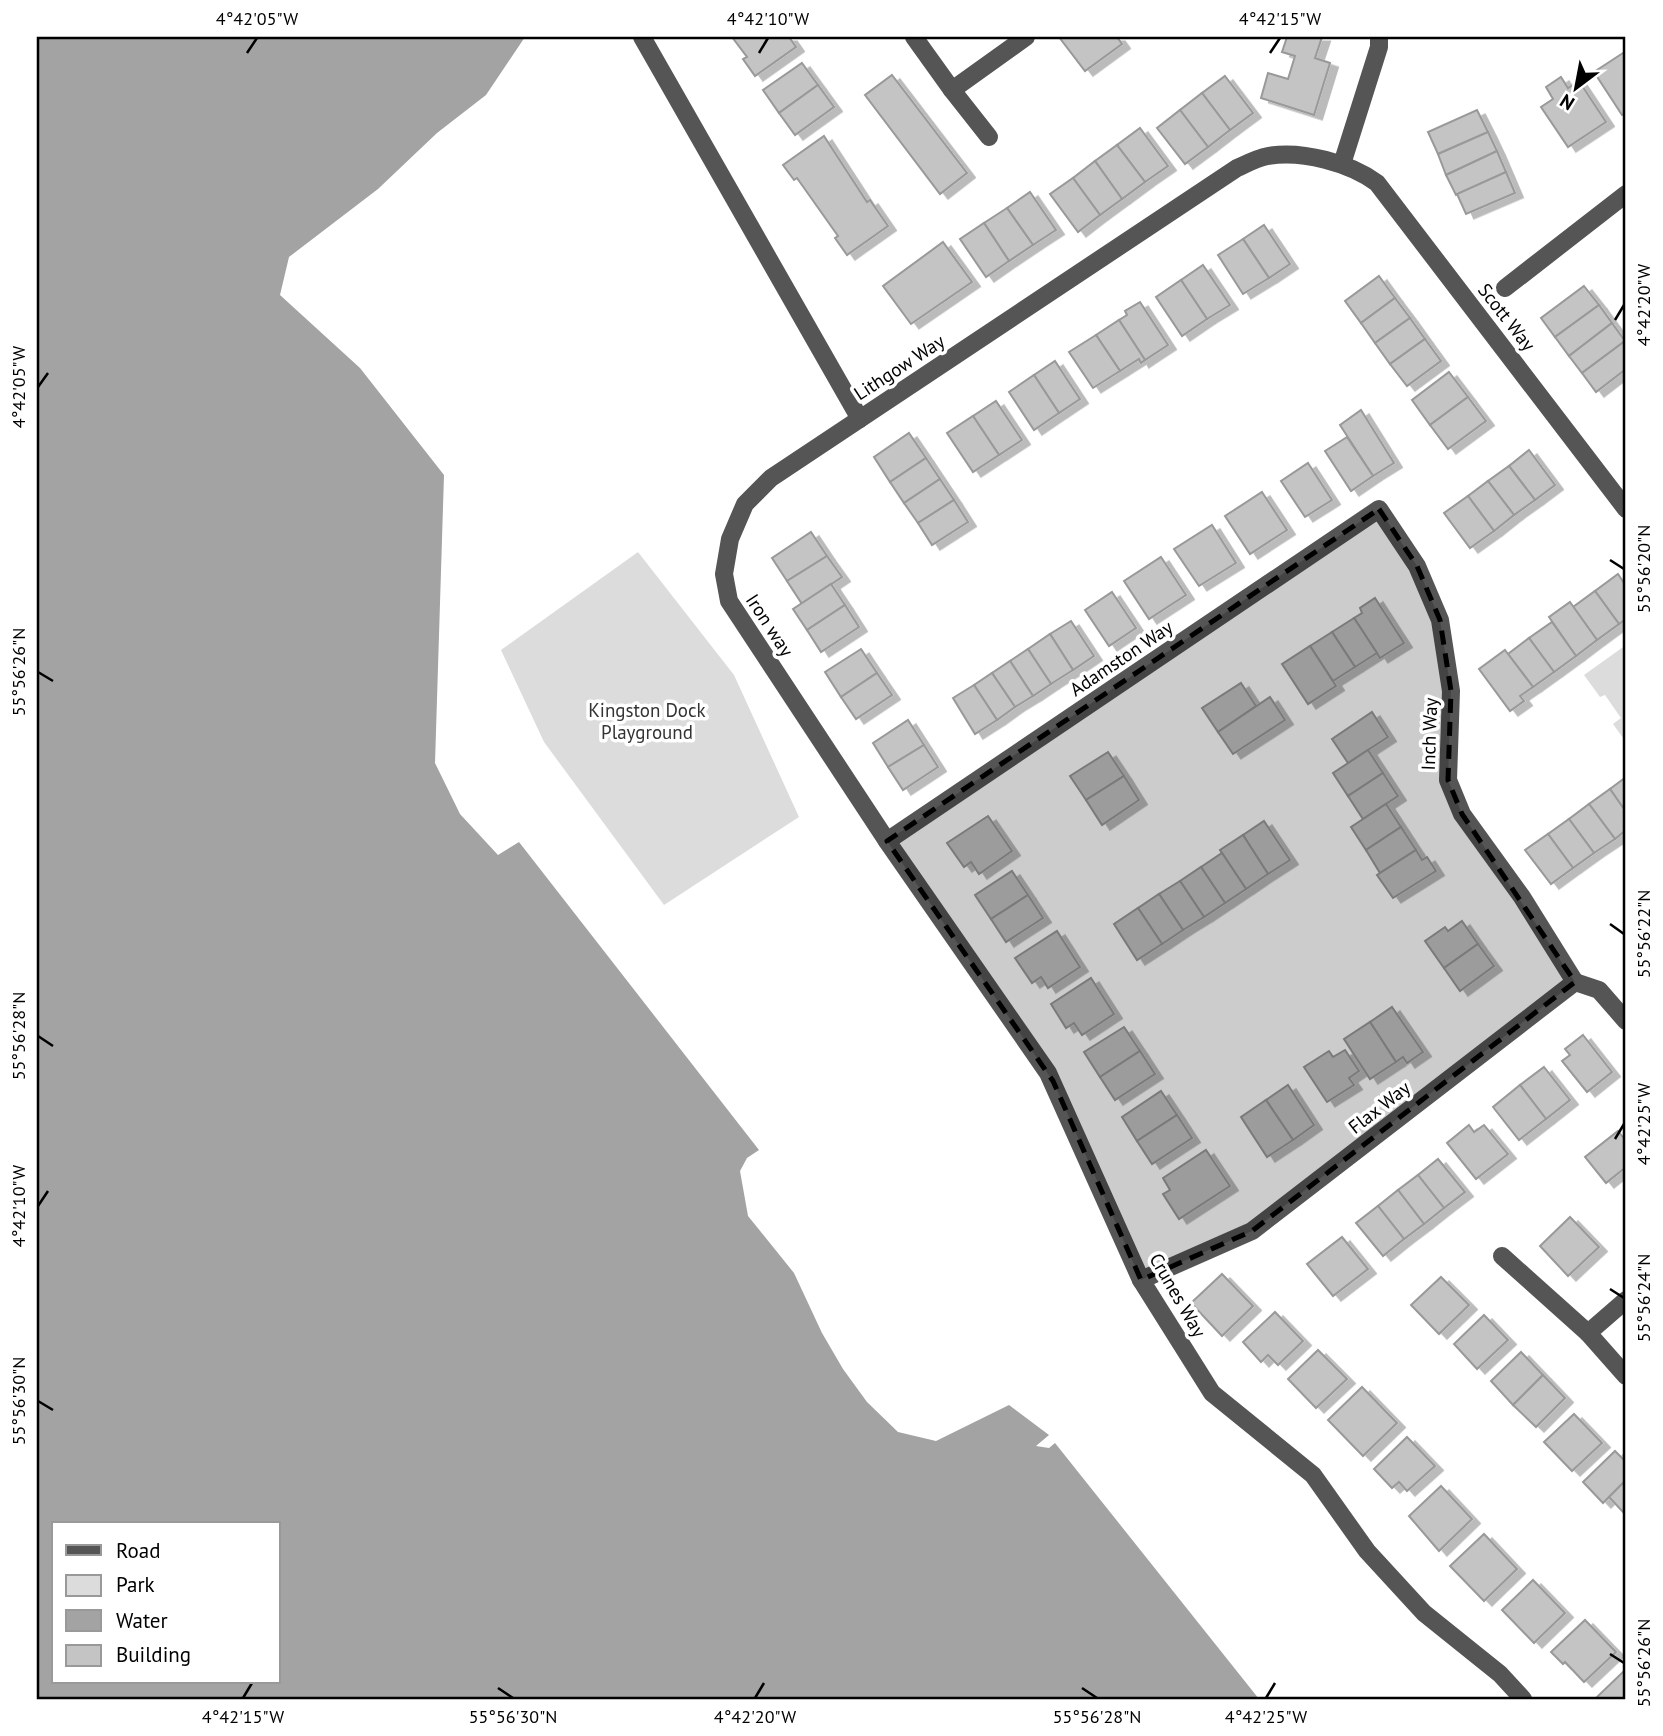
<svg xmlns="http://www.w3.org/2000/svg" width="1663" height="1736" font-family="'PT Sans',sans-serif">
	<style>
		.green { fill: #dcdcdc }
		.water { fill: #a3a3a3; fill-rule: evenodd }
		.building { fill: #c4c4c4; stroke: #999; stroke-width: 2; filter: url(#shadow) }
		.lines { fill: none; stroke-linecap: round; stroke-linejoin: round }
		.minor { stroke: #555; stroke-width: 18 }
		.marked { fill: #000; fill-opacity: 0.2; stroke: #000; stroke-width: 5; stroke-dasharray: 14 9; stroke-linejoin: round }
		.ticks { fill: none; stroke: #000; stroke-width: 2.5 }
		.labels { text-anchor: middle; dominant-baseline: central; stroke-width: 7; stroke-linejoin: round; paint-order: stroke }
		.street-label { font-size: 19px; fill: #000; stroke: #fff }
		.park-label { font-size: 19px; fill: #333; stroke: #fff }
		.neatline { fill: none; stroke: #000; stroke-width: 2.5 }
		.ticks-label { font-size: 18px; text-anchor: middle; fill: #000 }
	</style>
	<defs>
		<filter id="shadow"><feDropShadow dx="8" dy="4.5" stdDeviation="0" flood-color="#0004"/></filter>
	</defs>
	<rect width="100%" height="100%" fill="#fff"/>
	<g class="green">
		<polygon points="638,552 734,675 799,817 664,905 544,742 501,650"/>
		<polygon points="1626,645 1626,742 1613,724 1621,718 1605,695 1600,697 1584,675"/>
	</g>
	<path class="water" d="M37,37H525L486,95L437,133L378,189L289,257L280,295L360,368L444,475L435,763L460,814L498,855L519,842L759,1150L747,1158L740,1171L748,1216L794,1273L822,1333L843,1369L867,1402L898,1432L936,1441L1009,1405L1049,1435L1036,1446L1049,1448L1055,1443L1259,1699H37ZM54,1524H278V1682H54Z"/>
	<g class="building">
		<polygon points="732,37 789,37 796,47 755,76 743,59 747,57"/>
		<polygon points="1059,37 1117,37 1122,44 1085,71"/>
		<polygon points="1287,37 1322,37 1315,58 1330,63 1314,115 1261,98 1268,73 1288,79 1295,56 1282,52"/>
		<polygon points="1626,51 1626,113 1622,115 1594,72"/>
		<polygon points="802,63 818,85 779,113 763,90"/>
		<polygon points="892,75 967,173 940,194 865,95"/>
		<polygon points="1225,76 1253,113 1230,130 1202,93"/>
		<polygon points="1561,77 1568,88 1579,81 1606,122 1568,147 1541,107 1553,99 1546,87"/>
		<polygon points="818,85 834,107 795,135 779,113"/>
		<polygon points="1202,93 1230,130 1208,147 1180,110"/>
		<polygon points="1180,110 1208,147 1185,164 1157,128"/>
		<polygon points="1477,110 1488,132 1438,154 1428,132"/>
		<polygon points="1140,128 1168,166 1145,182 1117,145"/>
		<polygon points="1488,132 1497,151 1446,175 1438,154"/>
		<polygon points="824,136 867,202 870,200 888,226 847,255 835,238 838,236 797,178 794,180 783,165"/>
		<polygon points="1117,145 1145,182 1122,199 1095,161"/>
		<polygon points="1497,151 1506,172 1456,195 1446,175"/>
		<polygon points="1095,161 1122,199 1100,215 1073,178"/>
		<polygon points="1506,172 1515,193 1466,214 1457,194"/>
		<polygon points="1073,178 1100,215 1078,232 1050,194"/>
		<polygon points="1030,192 1056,230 1033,245 1007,208"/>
		<polygon points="1007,208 1033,245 1009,261 984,223"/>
		<polygon points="984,223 1009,261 986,277 960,239"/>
		<polygon points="1264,225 1290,264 1269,278 1243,239"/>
		<polygon points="1243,239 1269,278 1243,294 1218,255"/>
		<polygon points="943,242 972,282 911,324 883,286"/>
		<polygon points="1203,265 1230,305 1207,319 1181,280"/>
		<polygon points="1379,276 1395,298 1361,323 1345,301"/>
		<polygon points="1181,280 1207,319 1182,336 1156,297"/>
		<polygon points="1584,286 1599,305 1555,337 1541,318"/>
		<polygon points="1395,298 1410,318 1375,343 1361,323"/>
		<polygon points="1140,302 1168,345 1145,360 1119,320 1127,315 1125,311"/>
		<polygon points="1599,305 1612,323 1569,356 1555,337"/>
		<polygon points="1410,318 1425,339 1390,364 1375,343"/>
		<polygon points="1119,320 1145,360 1141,363 1139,359 1120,371 1096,335"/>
		<polygon points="1612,323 1625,341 1582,373 1569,356"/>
		<polygon points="1096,335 1120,371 1093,388 1069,352"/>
		<polygon points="1425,339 1441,361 1407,386 1390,364"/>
		<polygon points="1625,341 1626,369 1596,392 1582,373"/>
		<polygon points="1055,361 1080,399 1059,413 1034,375"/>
		<polygon points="1449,372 1468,397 1430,425 1412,400"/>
		<polygon points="1034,375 1059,413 1034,430 1009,392"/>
		<polygon points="1468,397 1486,421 1448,449 1430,425"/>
		<polygon points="996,401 1022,440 999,455 973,416"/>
		<polygon points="1361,410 1394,463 1373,476 1340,425"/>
		<polygon points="973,416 999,455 973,472 947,433"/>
		<polygon points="909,433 926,458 890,482 874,457"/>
		<polygon points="1347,437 1373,476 1351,491 1325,451"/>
		<polygon points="1529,450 1555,485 1535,500 1509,466"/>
		<polygon points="926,458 940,479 904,503 890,482"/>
		<polygon points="1308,463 1332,500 1305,517 1281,481"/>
		<polygon points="1509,466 1535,500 1514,515 1488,481"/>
		<polygon points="940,479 954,500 918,523 904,503"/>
		<polygon points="1488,481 1514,515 1494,531 1468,496"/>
		<polygon points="1262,492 1287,530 1250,554 1225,516"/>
		<polygon points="1468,496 1494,531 1470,548 1444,513"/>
		<polygon points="954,500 968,522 932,545 918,523"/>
		<polygon points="1212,525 1236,563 1199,586 1174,549"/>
		<polygon points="811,532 827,556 787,581 772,558"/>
		<polygon points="827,556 842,577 802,604 787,581"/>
		<polygon points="1161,557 1186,595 1149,619 1124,581"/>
		<polygon points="1618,574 1626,586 1626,619 1619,624 1595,591"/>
		<polygon points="831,584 845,605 807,630 793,609"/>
		<polygon points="1595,591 1619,624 1597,640 1573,607"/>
		<polygon points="1112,592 1136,628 1109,646 1085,610"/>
		<polygon points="1375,598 1404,643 1380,658 1354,618 1362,613 1360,608"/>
		<polygon points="1570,602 1597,640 1576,656 1549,617"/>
		<polygon points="845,605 859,627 821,652 807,630"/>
		<polygon points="1354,618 1377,653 1355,667 1332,632"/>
		<polygon points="1071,621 1094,656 1073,670 1050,634"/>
		<polygon points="1552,622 1576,656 1554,672 1529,638"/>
		<polygon points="1332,632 1355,667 1333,681 1310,646"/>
		<polygon points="1050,634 1073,670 1051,684 1028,649"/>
		<polygon points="1529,638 1554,672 1533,687 1508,654"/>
		<polygon points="1310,646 1336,686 1308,704 1282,664"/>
		<polygon points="861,649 877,673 841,697 825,672"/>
		<polygon points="1028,649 1051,684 1033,696 1010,661"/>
		<polygon points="1505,650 1533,687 1520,696 1524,701 1510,711 1479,669"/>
		<polygon points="1010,661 1033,696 1015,707 992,673"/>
		<polygon points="877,673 892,695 856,719 841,697"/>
		<polygon points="992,673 1015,707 997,720 974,685"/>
		<polygon points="1241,683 1256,706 1218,732 1202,708"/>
		<polygon points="974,685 997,720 975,734 953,698"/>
		<polygon points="1270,697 1285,720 1233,754 1218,732"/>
		<polygon points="1372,712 1388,737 1348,763 1332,739"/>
		<polygon points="908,720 924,745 888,767 873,743"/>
		<polygon points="924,745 938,767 903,790 888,767"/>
		<polygon points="1368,750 1383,773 1348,796 1333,773"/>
		<polygon points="1108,752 1124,776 1086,800 1070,776"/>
		<polygon points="1383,773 1398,796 1363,819 1348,796"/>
		<polygon points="1124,776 1139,800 1102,825 1086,800"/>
		<polygon points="1626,777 1626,812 1610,789"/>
		<polygon points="1610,789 1626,812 1626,830 1615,839 1589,804"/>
		<polygon points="1386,804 1401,827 1366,850 1351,827"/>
		<polygon points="1589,804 1615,839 1594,853 1569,819"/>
		<polygon points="988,816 1012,851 979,874 971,862 964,867 947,843"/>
		<polygon points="1569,819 1594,853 1573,868 1548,834"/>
		<polygon points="1264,821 1290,860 1268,874 1243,835"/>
		<polygon points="1401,827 1416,850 1380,873 1366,850"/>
		<polygon points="1548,834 1573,868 1551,884 1525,850"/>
		<polygon points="1243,835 1268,874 1246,889 1220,850"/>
		<polygon points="1416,850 1422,860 1427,857 1436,871 1393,898 1377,875"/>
		<polygon points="1222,853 1246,889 1225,903 1201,867"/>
		<polygon points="1201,867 1225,903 1204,917 1180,881"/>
		<polygon points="1012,871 1028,895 991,919 975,895"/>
		<polygon points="1180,881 1204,917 1183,930 1159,894"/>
		<polygon points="1159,894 1183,930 1162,944 1138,908"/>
		<polygon points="1028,895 1043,918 1006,942 991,919"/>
		<polygon points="1138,908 1162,944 1137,960 1114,924"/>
		<polygon points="1462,921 1478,944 1444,968 1425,941 1445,927 1448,931"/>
		<polygon points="1057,931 1080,967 1048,988 1041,977 1032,983 1015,958"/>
		<polygon points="1478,944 1494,966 1460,991 1444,968"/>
		<polygon points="1091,978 1114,1014 1082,1035 1074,1023 1066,1028 1051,1004"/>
		<polygon points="1392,1007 1423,1052 1407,1063 1403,1057 1396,1062 1370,1022"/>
		<polygon points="1370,1022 1396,1062 1370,1079 1344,1039"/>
		<polygon points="1124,1027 1140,1051 1100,1077 1084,1052"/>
		<polygon points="1583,1035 1612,1072 1587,1092 1562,1061 1570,1055 1565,1049"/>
		<polygon points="1345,1050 1359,1071 1349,1078 1354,1085 1327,1102 1304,1067 1329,1051 1333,1057"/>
		<polygon points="1140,1051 1155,1074 1115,1100 1100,1077"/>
		<polygon points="1544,1067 1570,1100 1546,1119 1520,1085"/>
		<polygon points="1288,1085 1314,1125 1293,1140 1266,1100"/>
		<polygon points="1520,1085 1546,1119 1519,1140 1493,1107"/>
		<polygon points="1161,1091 1177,1115 1137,1141 1122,1117"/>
		<polygon points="1266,1100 1293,1140 1267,1157 1241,1117"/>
		<polygon points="1177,1115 1192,1138 1152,1164 1137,1141"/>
		<polygon points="1469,1125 1474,1132 1484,1125 1508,1154 1476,1179 1447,1143"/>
		<polygon points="1618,1131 1626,1141 1626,1167 1606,1183 1585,1157"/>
		<polygon points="1206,1150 1230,1186 1179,1219 1163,1194 1170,1190 1163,1178"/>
		<polygon points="1438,1159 1465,1192 1444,1208 1418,1175"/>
		<polygon points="1418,1175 1444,1208 1424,1224 1398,1190"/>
		<polygon points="1398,1190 1424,1224 1404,1239 1378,1206"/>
		<polygon points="1378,1206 1404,1239 1383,1256 1356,1223"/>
		<polygon points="1570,1217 1599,1247 1568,1276 1540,1246"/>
		<polygon points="1342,1237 1368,1269 1333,1296 1307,1264"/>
		<polygon points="1222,1274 1253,1306 1222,1336 1191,1303"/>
		<polygon points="1441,1277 1469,1305 1439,1334 1411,1305"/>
		<polygon points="1275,1312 1303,1341 1278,1365 1268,1355 1261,1362 1243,1342"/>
		<polygon points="1484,1315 1508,1340 1477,1369 1454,1344"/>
		<polygon points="1318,1350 1347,1379 1316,1408 1288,1379"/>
		<polygon points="1521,1352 1543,1375 1513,1405 1491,1381"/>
		<polygon points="1543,1375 1565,1398 1536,1427 1513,1405"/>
		<polygon points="1362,1387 1397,1423 1363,1456 1328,1420"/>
		<polygon points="1574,1414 1602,1443 1572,1471 1544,1442"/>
		<polygon points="1407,1437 1435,1466 1407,1491 1399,1482 1392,1488 1374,1469"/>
		<polygon points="1615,1451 1626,1462 1626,1480 1603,1503 1583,1482"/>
		<polygon points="1626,1480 1626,1511 1624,1513 1609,1497"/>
		<polygon points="1441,1486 1472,1519 1439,1551 1409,1516"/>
		<polygon points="1484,1534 1517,1569 1484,1601 1450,1566"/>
		<polygon points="1533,1580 1565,1613 1534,1643 1502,1610"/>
		<polygon points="1585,1620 1616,1652 1584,1682 1565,1662 1563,1664 1551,1652"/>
		<polygon points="1626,1669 1626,1699 1599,1699 1597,1697"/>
	</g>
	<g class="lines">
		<g class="minor">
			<polyline points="642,37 860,419"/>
			<polyline points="914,37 952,90 1026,37"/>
			<polyline points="952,90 989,137"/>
			<polyline points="1342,164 1379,47 1379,37"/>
			<polyline points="1505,288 1626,194"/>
			<polyline points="887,841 1379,509 1417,566 1440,620 1451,691 1448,780 1462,814 1522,897 1575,982"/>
			<polyline points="1575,982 1599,990 1626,1021"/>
			<polyline points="1502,1256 1588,1333"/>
			<polyline points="1141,1280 1252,1231 1575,982"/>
			<polyline points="1626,1300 1588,1333 1626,1376"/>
			<path d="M1523,1699L1500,1674L1424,1613L1367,1551L1313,1475L1212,1393L1141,1280L1048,1073L887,841L729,601L724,574L730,539L745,504L771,478L1237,168C1246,164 1257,158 1268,156C1302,150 1350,163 1377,183L1626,509"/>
		</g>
	</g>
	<path class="marked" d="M1379,509L1417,566L1440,620L1451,691L1448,780L1462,814L1575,982L1252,1231L1141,1280L1053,1081L887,841Z"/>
	<path class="ticks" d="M247,53L257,38M759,53L768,38M1270,53L1280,38M1615,320L1624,305M38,387L48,373M1610,560L1624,569M38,672L53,681M1610,924L1624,934M38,1036L53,1046M1615,1139L1624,1124M38,1206L48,1191M1610,1289L1624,1298M38,1401L53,1410M1610,1654L1624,1663M498,1688L513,1698M1082,1688L1097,1698M243,1698L252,1683M755,1698L764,1683M1266,1698L1275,1683"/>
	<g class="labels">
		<g class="street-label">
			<text transform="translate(1507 317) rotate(52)">Scott Way</text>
			<text transform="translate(899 367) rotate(-33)">Lithgow Way</text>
			<text transform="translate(770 625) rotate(57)">Iron way</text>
			<text transform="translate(1121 658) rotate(-34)">Adamston Way</text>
			<text transform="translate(1429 734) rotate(-88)">Inch Way</text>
			<text transform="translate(1379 1107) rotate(-38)">Flax Way</text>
			<text transform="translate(1178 1295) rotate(60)">Crunes Way</text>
		</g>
		<g class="park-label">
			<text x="647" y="710">Kingston Dock<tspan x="647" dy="22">Playground</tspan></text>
		</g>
	</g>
	<rect width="1663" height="1736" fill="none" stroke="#ffffff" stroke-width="77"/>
	<rect x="52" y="1522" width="228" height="161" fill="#ffffff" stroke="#999999" stroke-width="2"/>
	<rect x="66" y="1545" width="35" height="10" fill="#555555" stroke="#999999" stroke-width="2"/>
	<text x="116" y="1558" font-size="21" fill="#000000">Road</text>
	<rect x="66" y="1575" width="35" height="21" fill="#dcdcdc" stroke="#999999" stroke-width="2"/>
	<text x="116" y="1592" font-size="21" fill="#000000">Park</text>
	<rect x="66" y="1610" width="35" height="21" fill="#a3a3a3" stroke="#999999" stroke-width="2"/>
	<text x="116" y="1628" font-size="21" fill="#000000">Water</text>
	<rect x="66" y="1645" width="35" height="21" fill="#c4c4c4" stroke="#999999" stroke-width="2"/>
	<text x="116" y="1662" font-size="21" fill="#000000">Building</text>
	<g transform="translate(1576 88) rotate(212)" stroke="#ffffff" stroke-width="5" paint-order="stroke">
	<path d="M0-5L12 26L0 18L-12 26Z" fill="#000000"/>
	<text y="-10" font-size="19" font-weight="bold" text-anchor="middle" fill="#000000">N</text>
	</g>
	<rect x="38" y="38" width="1586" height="1660" class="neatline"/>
	<g class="ticks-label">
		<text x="257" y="25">4°42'05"W</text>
		<text x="768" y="25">4°42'10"W</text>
		<text x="1280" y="25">4°42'15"W</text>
		<text transform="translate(1644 305) rotate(-90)" y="6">4°42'20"W</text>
		<text transform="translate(19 387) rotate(-90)" y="6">4°42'05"W</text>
		<text transform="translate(1644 569) rotate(-90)" y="6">55°56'20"N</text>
		<text transform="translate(19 672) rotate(-90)" y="6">55°56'26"N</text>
		<text transform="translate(1644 934) rotate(-90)" y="6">55°56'22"N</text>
		<text transform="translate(19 1036) rotate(-90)" y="6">55°56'28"N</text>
		<text transform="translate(1644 1124) rotate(-90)" y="6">4°42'25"W</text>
		<text transform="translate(19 1206) rotate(-90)" y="6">4°42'10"W</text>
		<text transform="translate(1644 1298) rotate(-90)" y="6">55°56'24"N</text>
		<text transform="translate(19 1401) rotate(-90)" y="6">55°56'30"N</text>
		<text transform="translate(1644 1663) rotate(-90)" y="6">55°56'26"N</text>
		<text x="243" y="1723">4°42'15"W</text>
		<text x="513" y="1723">55°56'30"N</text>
		<text x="755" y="1723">4°42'20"W</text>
		<text x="1097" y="1723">55°56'28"N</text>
		<text x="1266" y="1723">4°42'25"W</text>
	</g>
</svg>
